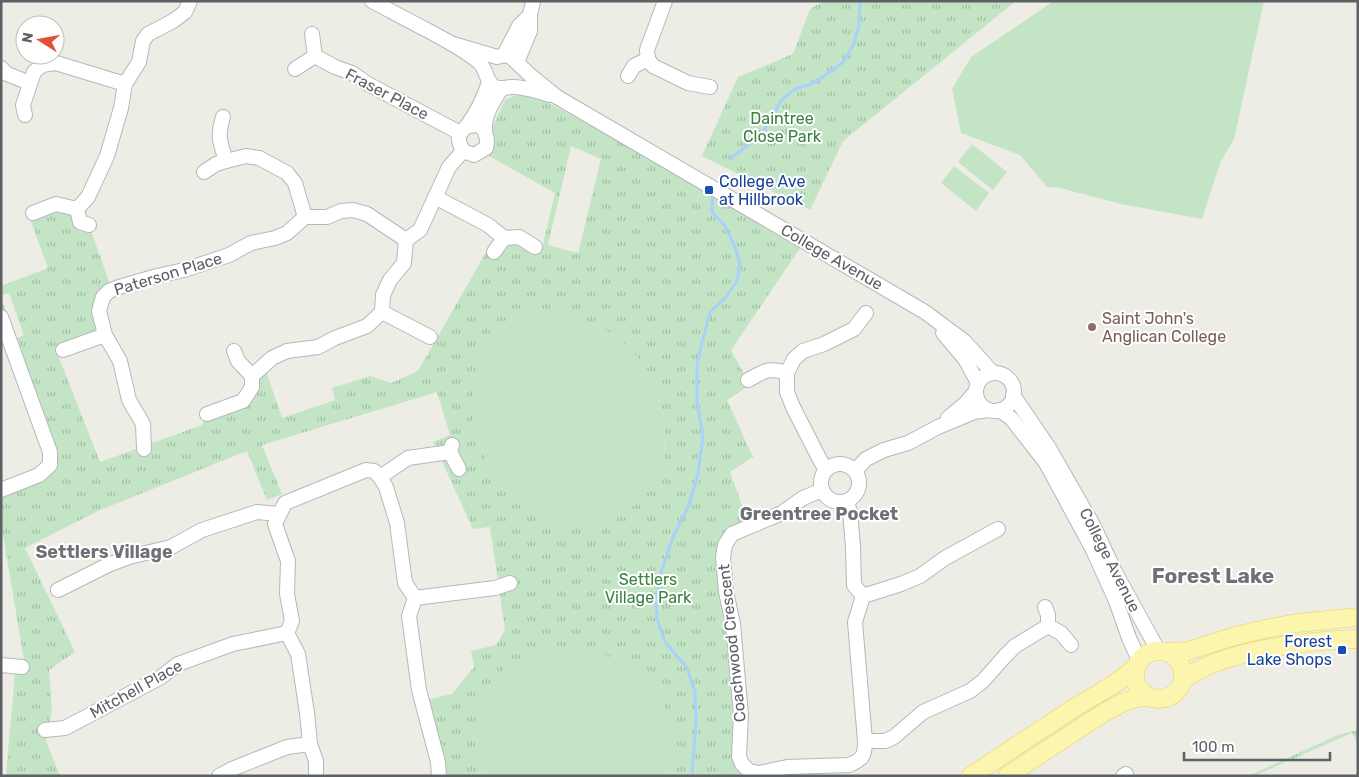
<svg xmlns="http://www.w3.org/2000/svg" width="1359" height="777" font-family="Rubik,sans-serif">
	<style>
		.grass { fill: url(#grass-tufts); fill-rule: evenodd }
		.garden { fill: #c3e5c5 }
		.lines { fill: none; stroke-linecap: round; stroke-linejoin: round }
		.stream { stroke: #a8d1fb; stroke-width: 3 }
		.minor-casing { stroke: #b5b7bb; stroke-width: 16 }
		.major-casing { stroke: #ebcf61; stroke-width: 19 }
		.minor { stroke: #fff; stroke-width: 14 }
		.major { stroke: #fbf5ad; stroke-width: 18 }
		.transit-dot { fill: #1a4fb4; stroke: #fff; stroke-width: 2 }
		.education-dot { fill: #8d6e63; stroke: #fff; stroke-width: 2 }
		.labels { text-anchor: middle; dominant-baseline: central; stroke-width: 4; stroke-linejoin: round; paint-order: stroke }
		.street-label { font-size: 16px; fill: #5d6065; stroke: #fff }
		.park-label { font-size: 16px; fill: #388140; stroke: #fff }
		.transit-label { font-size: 16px; fill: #164399; stroke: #fff; text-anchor: start }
		.education-label { font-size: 16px; fill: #785e54; stroke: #fff; text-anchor: start }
		.neighbourhood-label { font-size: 18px; font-weight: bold; fill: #6e7277; stroke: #fff }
		.district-label { font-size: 21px; font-weight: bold; fill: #6e7277; stroke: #fff }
	</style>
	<defs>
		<pattern id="grass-tufts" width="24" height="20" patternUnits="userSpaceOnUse" patternTransform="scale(1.25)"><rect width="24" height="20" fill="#c3e5c5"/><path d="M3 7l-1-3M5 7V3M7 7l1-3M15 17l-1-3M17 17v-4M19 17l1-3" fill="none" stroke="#a2bda4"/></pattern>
	</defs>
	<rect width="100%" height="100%" fill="#eeede5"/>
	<g class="grass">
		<polygon points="823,1 1016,1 843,141 810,210 702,156 738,77 793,54 810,9"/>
		<path d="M521,93L536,96L805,241L731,350L750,385L727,400L753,457L730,472L750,527L725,545L746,768L738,776H665L670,763L478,765L483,776H439L422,701L452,694L474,667L471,651L496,645L505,630L490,527L473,529L433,442L450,435L437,392L262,445L282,494L267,500L247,451L98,511L25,548L75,652L49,670L52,709L46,741L60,776H1V774H6L15,673L24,660L3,535H1V490L50,465L1,317V298L16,338L24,335L9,293L1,295V286L48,268L28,214L56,204L89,225L110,284L93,310L95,331L56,350L100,462L202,425L207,414L243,401L252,376L266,371L282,418L335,400L332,388L370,376L391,383L418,371L497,233L538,254L542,249L555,193L489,156L494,140L492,128L505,100ZM571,146L601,159L578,253L548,245ZM598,325L622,341L638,358L664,415L665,438L663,466Z"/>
		<polygon points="1358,730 1358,744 1352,733 1254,776 1248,776 1338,735"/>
	</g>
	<g class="garden">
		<polygon points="1054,1 1264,1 1234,139 1220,163 1202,219 1121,204 1060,188 1047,187 1020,155 961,133 952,89 971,57"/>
		<polygon points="972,144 1007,172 993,190 958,162"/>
		<polygon points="954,166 989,193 976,211 941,183"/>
		<polygon points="533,313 566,314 598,325 622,341 638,358 655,386 664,415 665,438 663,466 651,488 637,504 614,518 588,524 554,522 530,513 510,497 496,478 481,450 473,420 474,385 482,352 504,325"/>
		<polygon points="559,646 585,648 608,656 628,666 648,682 664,704 670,732 670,763 665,776 483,776 478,765 474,733 478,711 491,684 509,663 529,654"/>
	</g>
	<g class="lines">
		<g class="stream">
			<polyline points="730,159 758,137 771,121 780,102 793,90 816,82 843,62 854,44 859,25 860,1"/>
			<polyline points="692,776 696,719 695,692 687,668 665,642 657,619 656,603 661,573 673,537 689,505 698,474 703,436 697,401 697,365 702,343 710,312 726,297 737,281 740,264 735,247 725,226 712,212 712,196"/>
		</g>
		<defs>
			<g id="minor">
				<path d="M372,1C391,11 409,21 427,30C445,40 464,49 480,63C486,69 486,80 493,86C501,91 507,86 515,87C527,88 538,91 549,95"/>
				<polyline points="665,1 647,50 648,59 653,66 688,83 710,87"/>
				<polyline points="453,44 497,57 504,55 511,57 531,76 557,97 925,312 964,341 993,373"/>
				<polyline points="504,55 519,26 530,15"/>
				<polyline points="315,56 335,67 352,73 368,84 460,133"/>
				<polyline points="517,62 530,31 530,15 533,1"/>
				<polyline points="1,68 7,74 30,83"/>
				<polyline points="295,69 315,56 312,34"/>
				<polyline points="628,76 634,66 648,59"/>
				<polyline points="25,115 23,105 34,72 42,65 56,63 125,84"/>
				<path d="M223,117C217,137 220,142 226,161"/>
				<path d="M467,126C477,112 484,98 489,82"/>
				<path d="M485,130L478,125L467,126C457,135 457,139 463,151L474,155L486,148C489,136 485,139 485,129C484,115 494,100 501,89"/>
				<polyline points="204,172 216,164 226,161 246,156 259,158 287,173 295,183 305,217"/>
				<polyline points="435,197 488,225 504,238"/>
				<polyline points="77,209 88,197 107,156 121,108 125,84 139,62 143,41 148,34 173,21 185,12 190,1"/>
				<polyline points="77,209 80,222 89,225"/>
				<polyline points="33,213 56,204 77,209"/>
				<polyline points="494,252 504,238 519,237 535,247"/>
				<polyline points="382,312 430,337"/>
				<polyline points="1,317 50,452 50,465 39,475 1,490"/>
				<polyline points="943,333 965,359 978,383"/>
				<polyline points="63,350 105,335"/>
				<polyline points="234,351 238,361 252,376 272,358 287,351 318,347 335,338 367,326 382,312 383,295 390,280 404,263 406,240 420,230 449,167 463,151"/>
				<circle cx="995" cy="392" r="19"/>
				<path d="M748,380C765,371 768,367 787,373"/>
				<polyline points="1013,395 1049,448 1093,525 1115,572 1158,650"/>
				<polyline points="999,410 1011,418 1046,463 1093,550 1116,601 1129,638 1139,660"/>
				<polyline points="207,414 243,401 252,387 252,376"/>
				<polyline points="948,418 965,404 976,391"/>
				<polyline points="452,445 450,452 459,469"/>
				<polyline points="144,449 143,424 129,400 120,361 105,335 99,311 103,297 109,291 119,287 157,276 184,270 229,255 251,243 275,238 287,233 305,217 327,217 341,211 353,210 367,214 406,240"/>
				<circle cx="840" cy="483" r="19"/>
				<polyline points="826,470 819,458 793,407 787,392 787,373 794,359 803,351 824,344 854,329 866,313"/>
				<polyline points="855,471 866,459 884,450 908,443 938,427 974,412 989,410"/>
				<polyline points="380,477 408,458 450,452"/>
				<path d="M822,490L803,498L782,513L732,534L725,545L723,557L726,592L733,624L741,715L739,756L742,764L749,771L759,773L787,767L849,765C863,759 865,756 865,741L855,622L863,596L854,585L853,547L850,511L846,501"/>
				<polyline points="58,590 108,565 129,557 171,547 202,530 257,512 279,514"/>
				<polyline points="863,596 901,584 920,576 945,558 998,529"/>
				<polyline points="415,598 495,588 510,583"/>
				<polyline points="1045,607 1048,615 1048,626 1061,633 1071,645"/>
				<polyline points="1,665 22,667"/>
				<polyline points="45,730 65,728 161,677 178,664 233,644 287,633"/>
				<polyline points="865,741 885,741 894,737 923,712 970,691 983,681 1005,656 1015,646 1048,626"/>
				<polyline points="219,776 232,769 287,747 310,744"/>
				<polyline points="316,776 316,761 310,744 307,713 298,654 287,633 292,621 287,594 288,561 275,524 285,503 366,470 374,471 380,477 386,487 397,523 405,583 415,598 409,616 419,690 438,762 439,776"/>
				<polyline points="1123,776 1126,774"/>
			</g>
			<g id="major">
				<circle cx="1159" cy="675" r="24"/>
				<polyline points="1169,652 1188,651 1235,636 1265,629 1297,623 1358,617"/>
				<path d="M1183,680C1222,650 1309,640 1358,639"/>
				<polyline points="971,776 1074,708 1116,683 1136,667"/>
				<polyline points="1007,776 1103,713 1124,702 1136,698 1149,697"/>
			</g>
		</defs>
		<use href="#minor" class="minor-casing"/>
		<use href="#major" class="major-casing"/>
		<use href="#minor" class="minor"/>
		<use href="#major" class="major"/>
	</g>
	<g class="transit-dot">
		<rect x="704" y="185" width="10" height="10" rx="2.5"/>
		<rect x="1337" y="645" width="10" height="10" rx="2.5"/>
	</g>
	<circle class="education-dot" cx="1092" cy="327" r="5"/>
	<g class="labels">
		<g class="street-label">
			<text transform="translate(387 94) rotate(28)">Fraser Place</text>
			<text transform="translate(832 257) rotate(30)">College Avenue</text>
			<text transform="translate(168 274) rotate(-17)">Paterson Place</text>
			<text transform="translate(1110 560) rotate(63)">College Avenue</text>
			<text transform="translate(732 643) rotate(-96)">Coachwood Crescent</text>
			<text transform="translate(136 689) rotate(-29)">Mitchell Place</text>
		</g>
		<g class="park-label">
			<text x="782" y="118">Daintree<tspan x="782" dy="18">Close Park</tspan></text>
			<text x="648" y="579">Settlers<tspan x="648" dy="18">Village Park</tspan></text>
		</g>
		<g class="transit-label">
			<text x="719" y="181">College Ave<tspan x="719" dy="18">at Hillbrook</tspan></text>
			<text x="1332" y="641" text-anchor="end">Forest<tspan x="1332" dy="18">Lake Shops</tspan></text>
		</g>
		<g class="education-label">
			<text x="1102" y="318">Saint John's<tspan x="1102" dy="18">Anglican College</tspan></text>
		</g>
		<g class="neighbourhood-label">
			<text x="819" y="514">Greentree Pocket</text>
			<text x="104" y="552">Settlers Village</text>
		</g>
		<g class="district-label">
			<text x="1213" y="575">Forest Lake</text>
		</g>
	</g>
	<rect width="1359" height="777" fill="none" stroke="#5d6065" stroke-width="5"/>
	<g transform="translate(40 40) rotate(281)"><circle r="24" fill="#ffffff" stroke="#bebfc1"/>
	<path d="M0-4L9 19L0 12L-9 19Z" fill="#e25238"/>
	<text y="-8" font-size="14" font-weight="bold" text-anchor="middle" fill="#5d6065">N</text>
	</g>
	<path d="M1184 752v8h146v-8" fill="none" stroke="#5d6065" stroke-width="2.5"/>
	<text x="1192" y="752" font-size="15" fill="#5d6065" stroke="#ffffff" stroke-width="4" paint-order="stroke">100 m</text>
</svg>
